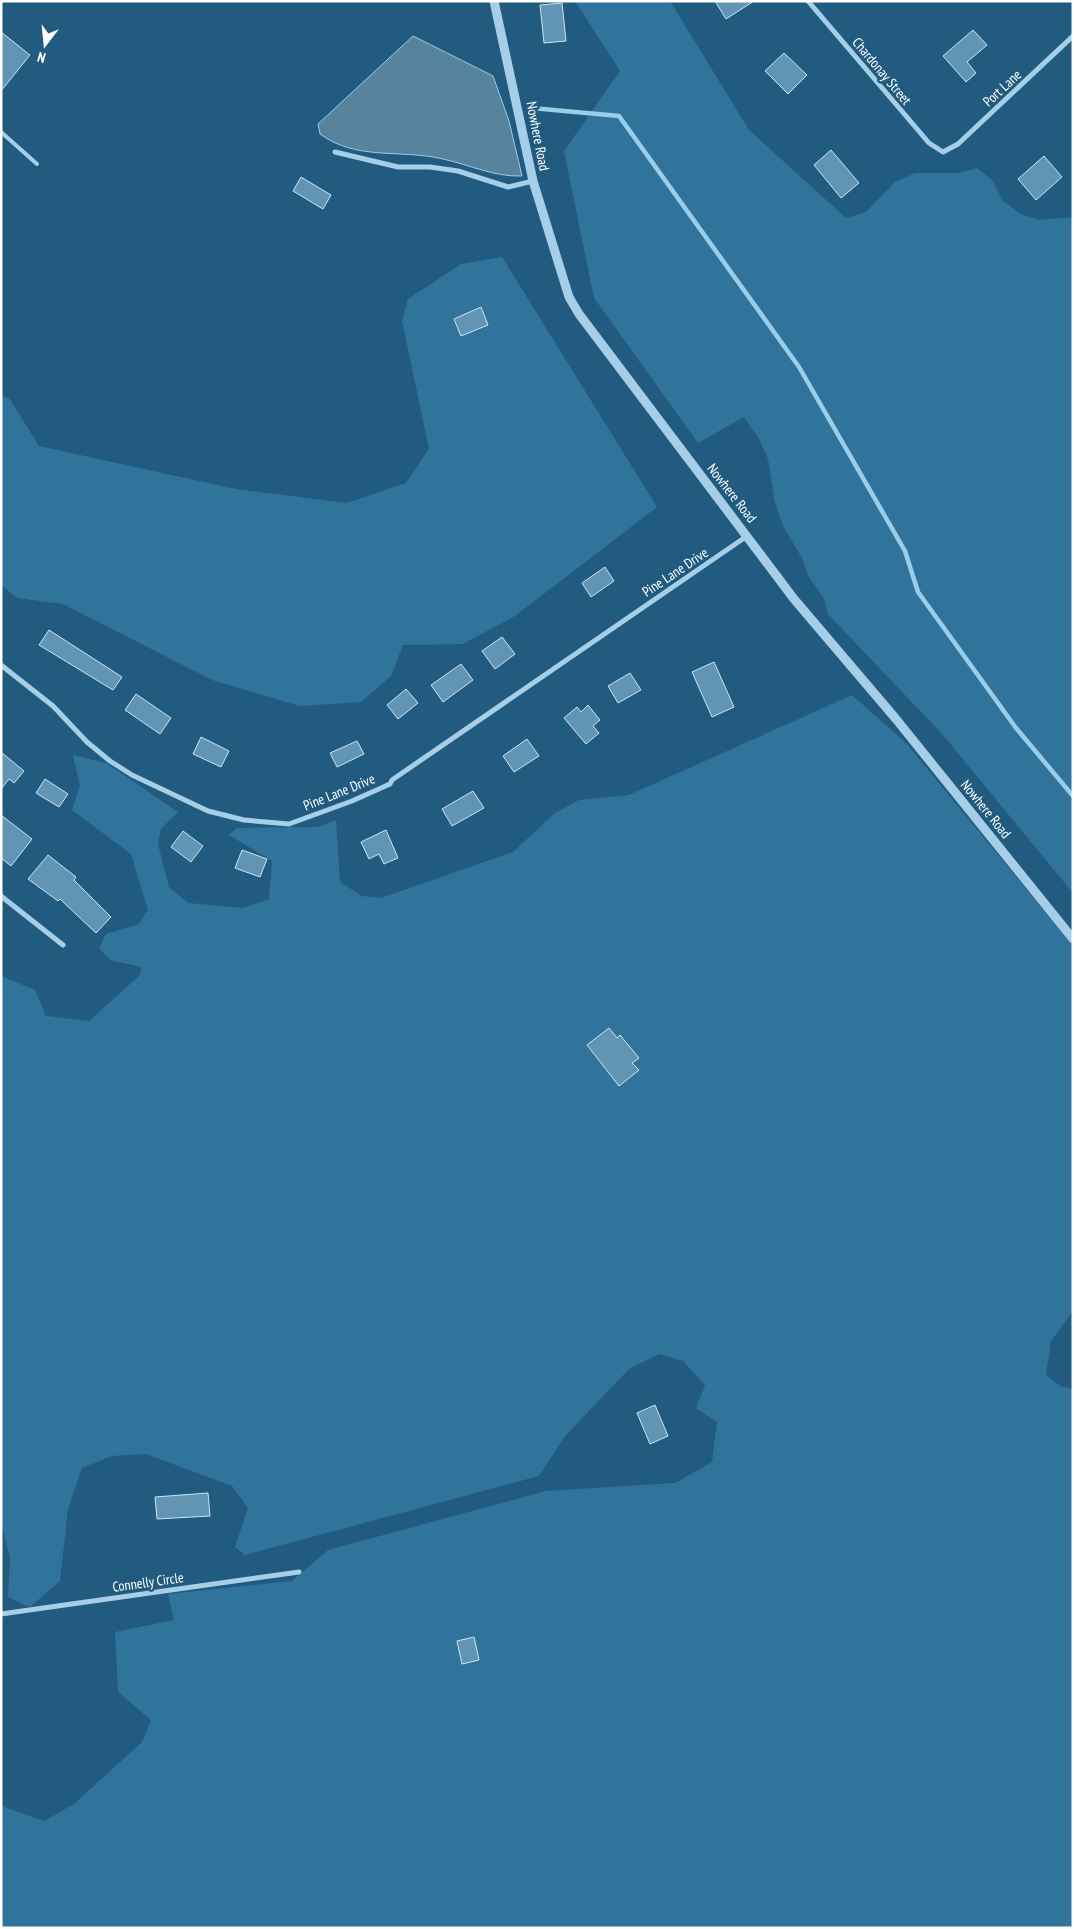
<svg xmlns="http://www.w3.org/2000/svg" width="1074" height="1929" font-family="'PT Sans Narrow',sans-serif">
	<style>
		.green { fill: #31749b }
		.water { fill: #58839c; stroke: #9acde8 }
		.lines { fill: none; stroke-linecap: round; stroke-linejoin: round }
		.stream { stroke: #9acde8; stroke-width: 4.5 }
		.building { fill: #6295b4; stroke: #cae6f6 }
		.service { stroke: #a6cfe7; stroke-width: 4 }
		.minor { stroke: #a6cfe7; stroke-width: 5 }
		.tertiary { stroke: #a6cfe7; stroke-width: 9 }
		.labels { text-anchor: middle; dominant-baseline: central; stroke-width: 5; stroke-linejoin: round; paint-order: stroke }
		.street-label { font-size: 14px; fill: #fff; stroke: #215b7f }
	</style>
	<rect width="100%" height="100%" fill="#215b7f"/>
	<g class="green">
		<polygon points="575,1 670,1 749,130 846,218 866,212 895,182 915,173 958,173 977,168 993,181 1002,200 1020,214 1040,220 1073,217 1073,893 943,735 828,614 824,599 809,577 802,558 784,528 775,503 768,459 759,439 744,417 698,443 594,298 564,151 620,71"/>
		<polygon points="502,257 657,507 515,616 463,644 403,645 391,676 361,702 300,706 212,680 63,604 17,598 1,585 1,396 9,398 39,446 236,489 347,503 406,483 429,449 402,321 408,299 461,264"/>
		<polygon points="852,695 906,743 1073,946 1073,1311 1051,1341 1046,1375 1060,1386 1073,1389 1073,1928 1,1928 1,1806 44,1821 74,1804 142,1742 151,1720 118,1692 115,1632 174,1620 168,1594 292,1581 328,1550 546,1491 675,1483 712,1462 717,1422 696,1408 705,1385 683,1361 660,1354 630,1368 565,1436 539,1476 245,1555 235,1547 248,1508 232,1486 146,1454 112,1456 82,1468 68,1509 60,1581 30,1607 8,1597 10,1558 1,1521 1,976 35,990 46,1016 89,1021 140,975 141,967 110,960 99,948 106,934 139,924 148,910 131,854 72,810 80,786 73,755 106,763 178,812 161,829 158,844 169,887 188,903 243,908 269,899 272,861 229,835 237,828 318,827 336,820 340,882 362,896 381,898 513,852 555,813 579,800 629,795"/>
	</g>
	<path class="water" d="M413,36L493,76L509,121L522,176C494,177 470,165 443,159C401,149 357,161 320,134L318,124Z"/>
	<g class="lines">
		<polyline class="stream" points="532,108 619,116 799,367 905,551 918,592 1016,728 1073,796"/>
	</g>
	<g class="building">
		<polygon points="715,1 754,1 726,19"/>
		<polygon points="562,3 566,41 544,43 540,5"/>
		<polygon points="973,30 987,45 967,62 976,73 966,82 943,56"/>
		<polygon points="1,32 30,55 1,91"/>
		<polygon points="784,53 807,75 788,94 765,71"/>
		<polygon points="831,150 859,183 841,198 814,165"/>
		<polygon points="1044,156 1062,177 1036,200 1018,179"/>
		<polygon points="301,177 331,195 323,209 293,191"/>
		<polygon points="481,307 488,325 461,336 454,319"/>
		<polygon points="605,567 614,581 591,597 582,583"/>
		<polygon points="49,630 122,677 113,690 39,645"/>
		<polygon points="502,637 515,654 495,669 482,651"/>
		<polygon points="714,662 734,707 712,717 692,672"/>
		<polygon points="461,664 473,680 443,702 431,685"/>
		<polygon points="630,673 641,690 618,703 608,686"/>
		<polygon points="406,689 418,703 398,719 387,705"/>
		<polygon points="136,694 171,718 160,734 125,710"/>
		<polygon points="588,705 600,720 593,726 599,733 586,744 564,718 577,707 581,712"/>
		<polygon points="201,737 229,751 221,767 193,754"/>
		<polygon points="527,739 539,756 514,772 503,756"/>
		<polygon points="357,741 364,754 337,767 330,753"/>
		<polygon points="1,752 24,771 14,783 9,779 1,789"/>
		<polygon points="45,779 68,794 59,807 36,793"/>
		<polygon points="473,791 484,808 452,826 442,809"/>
		<polygon points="1,815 32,839 11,866 1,858"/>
		<polygon points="386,830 398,858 384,864 379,854 369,859 361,842"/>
		<polygon points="183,831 203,846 191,862 171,847"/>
		<polygon points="242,850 267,859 260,877 235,868"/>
		<polygon points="48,855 76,877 74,880 111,917 96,933 60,899 58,901 28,879"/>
		<polygon points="609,1028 617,1038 620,1035 639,1058 632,1063 639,1070 619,1086 587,1045"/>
		<polygon points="655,1405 668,1436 650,1444 637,1413"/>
		<polygon points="208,1493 210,1516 157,1519 155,1497"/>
		<polygon points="474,1637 479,1660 462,1664 457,1641"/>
	</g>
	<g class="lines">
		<polyline class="service" points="1,132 37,164"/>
		<g class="minor">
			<polyline points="808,1 929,143 943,152 958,144 1073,36"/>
			<polyline points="335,152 398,167 430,167 458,171 508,187 533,181"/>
			<polyline points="1,665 53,706 87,742 110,761 132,775 208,811 244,820 289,824 352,801 390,784 392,780 747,536"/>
			<polyline points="1,896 63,945"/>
			<polyline points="1,1614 299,1572"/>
		</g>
		<polyline class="tertiary" points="494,1 533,181 569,297 579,314 794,599 896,719 1073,939"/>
	</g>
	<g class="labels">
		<g class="street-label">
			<text transform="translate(882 71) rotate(50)">Chardonay Street</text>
			<text transform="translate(1002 88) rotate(-43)">Port Lane</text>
			<text transform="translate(538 136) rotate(79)">Nowhere Road</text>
			<text transform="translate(732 493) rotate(52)">Nowhere Road</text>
			<text transform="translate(675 572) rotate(-34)">Pine Lane Drive</text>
			<text transform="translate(339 792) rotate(-22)">Pine Lane Drive</text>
			<text transform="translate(986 809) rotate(51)">Nowhere Road</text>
			<text transform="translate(148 1582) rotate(-8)">Connelly Circle</text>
		</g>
	</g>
	<rect width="1074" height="1929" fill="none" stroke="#ffffff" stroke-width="5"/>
	<g transform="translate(45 45) rotate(196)" stroke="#215b7f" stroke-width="4" paint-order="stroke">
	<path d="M0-4L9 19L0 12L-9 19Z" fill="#ffffff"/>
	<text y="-8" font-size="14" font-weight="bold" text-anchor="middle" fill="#ffffff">N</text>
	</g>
</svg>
